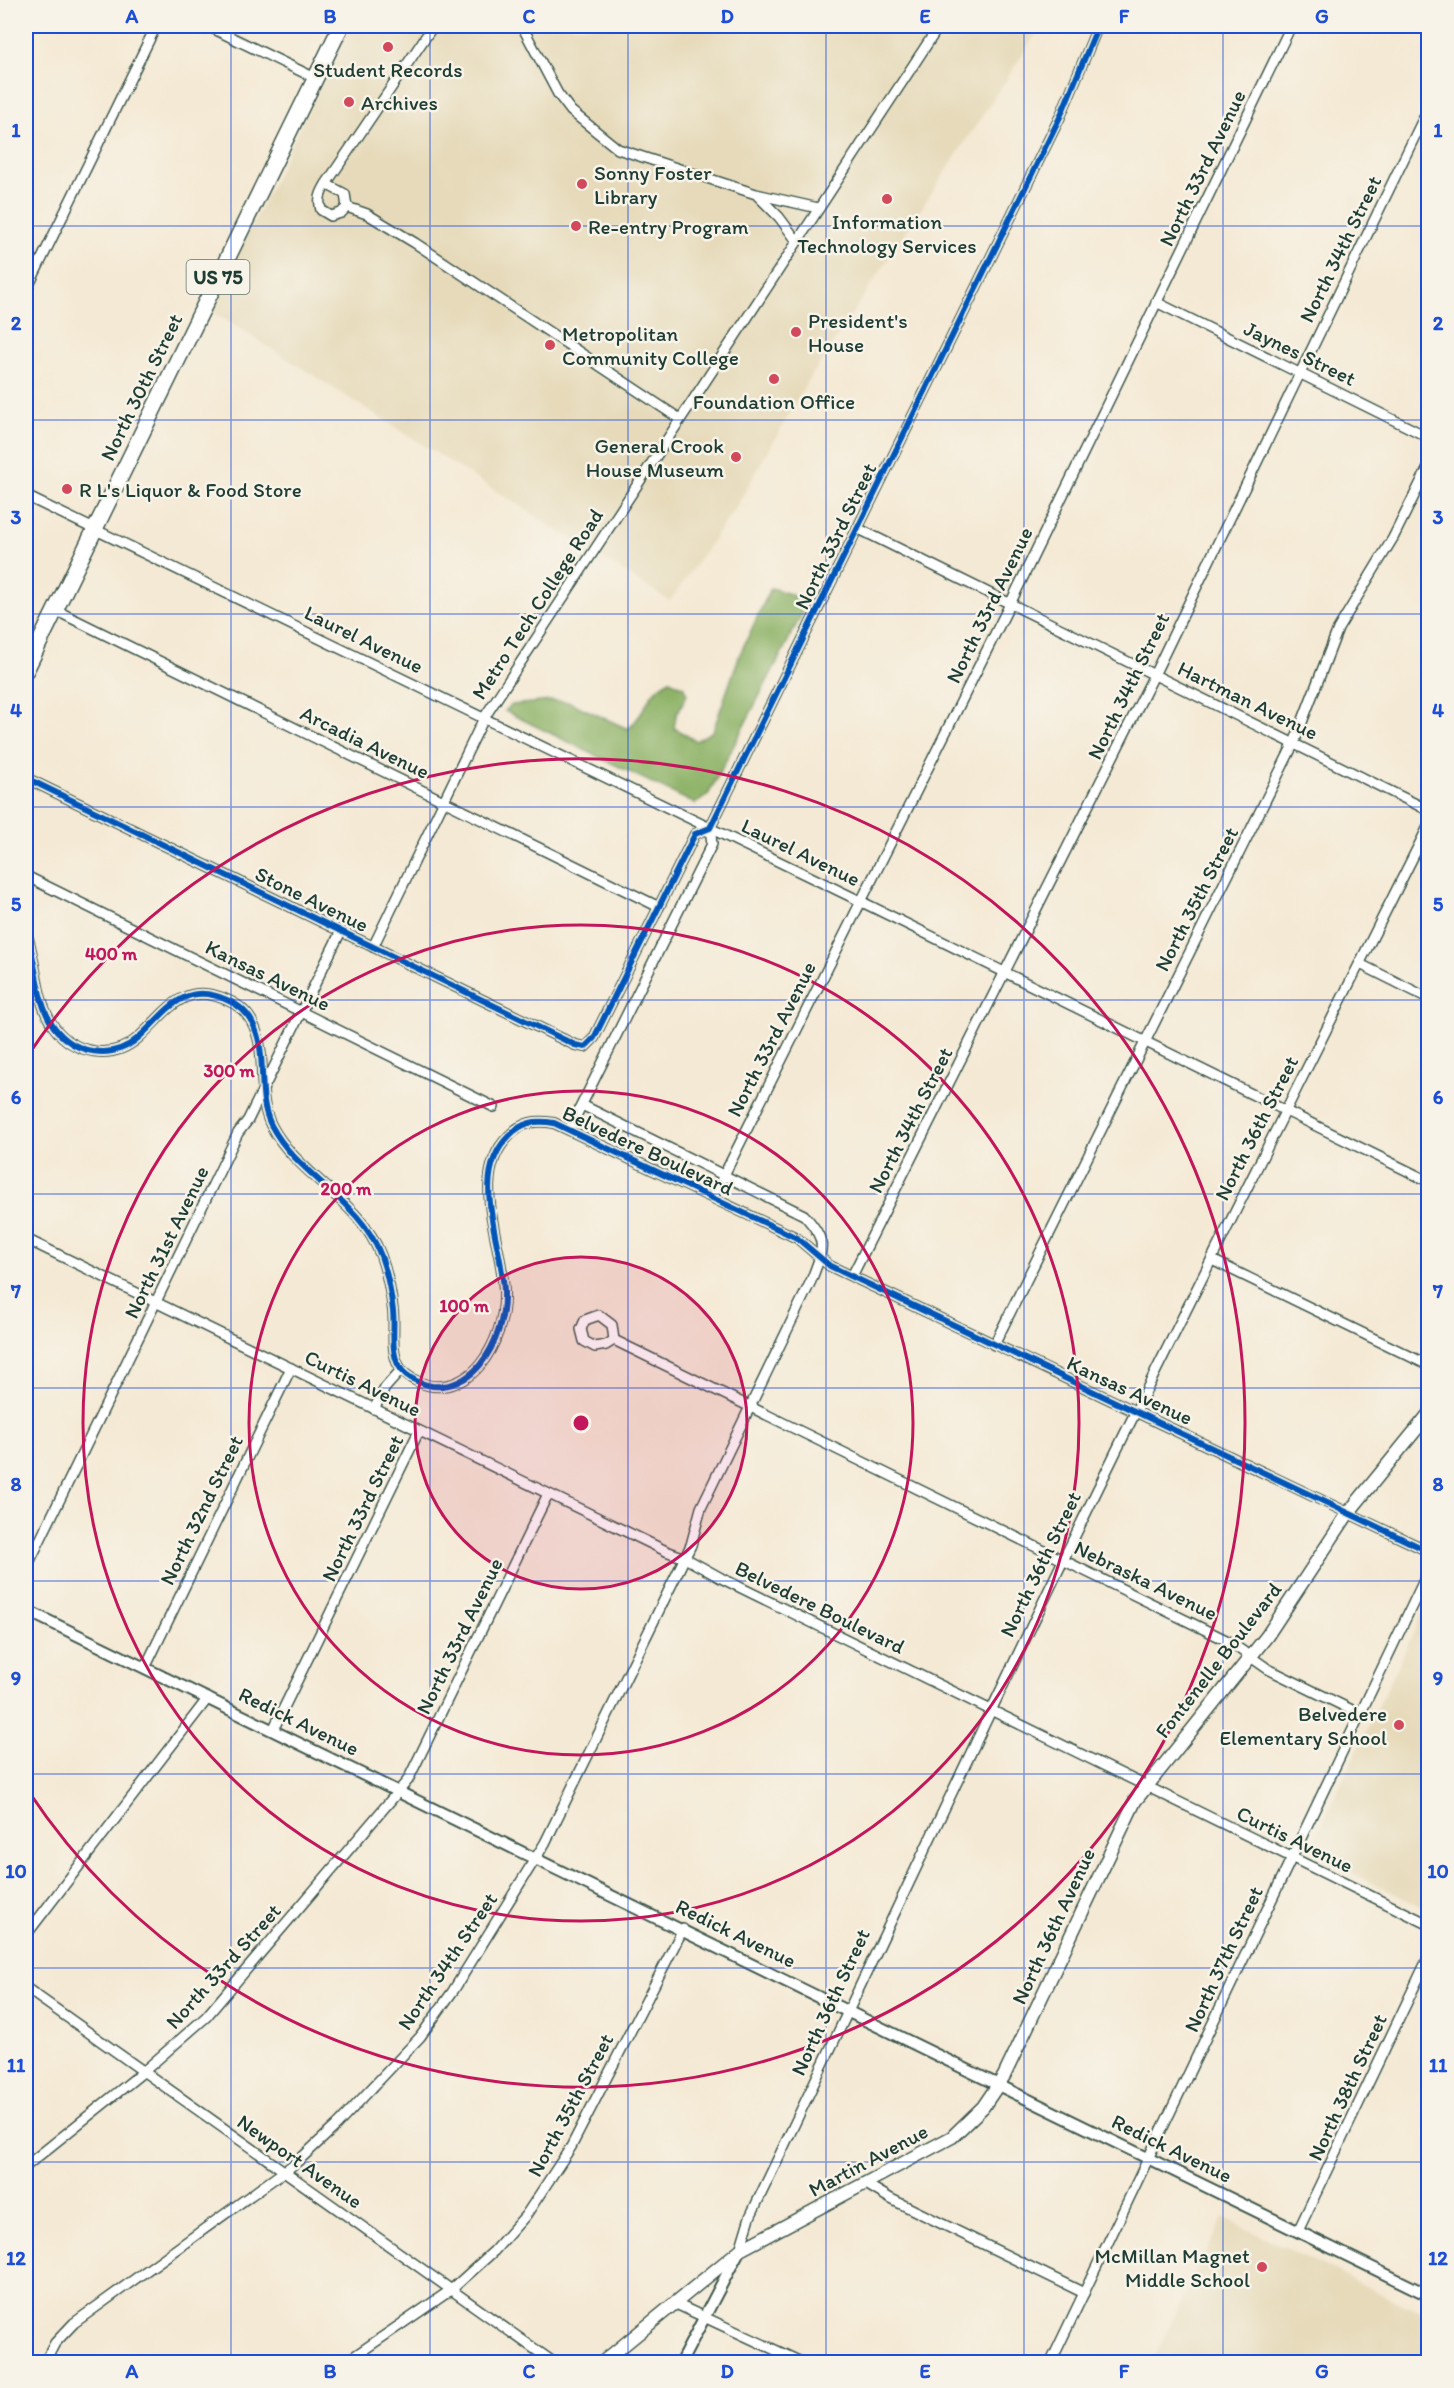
<svg xmlns="http://www.w3.org/2000/svg" width="1454" height="2388" font-family="Itim,sans-serif">
	<style>
		.built { fill: #e6daba }
		.forest { fill: #8eb368; stroke: #56784e; stroke-width: 1.5 }
		.lines { fill: none; stroke-linecap: round; stroke-linejoin: round }
		.minor-casing { stroke: #3f574c; stroke-width: 12 }
		.tertiary-casing { stroke: #3f574c; stroke-width: 14 }
		.secondary-casing { stroke: #3f574c; stroke-width: 15 }
		.trunk-casing { stroke: #3f574c; stroke-width: 18 }
		.minor { stroke: #fff; stroke-width: 9 }
		.tertiary { stroke: #fff; stroke-width: 10 }
		.secondary { stroke: #fff; stroke-width: 12 }
		.trunk { stroke: #fff; stroke-width: 15 }
		.cycleway-casing { stroke: #f7f3e8; stroke-width: 10 }
		.cycleway { stroke: #0057b8; stroke-width: 6 }
		.grid { fill: none; stroke: #1d4ed8; stroke-width: 1.5; stroke-opacity: 0.55 }
		.ring { fill: none; stroke: #c2185b; stroke-width: 3 }
		.poi-dot { fill: #d1495b; stroke: #f7f3e8; stroke-width: 2 }
		.labels { text-anchor: middle; dominant-baseline: central; stroke-width: 5; stroke-linejoin: round; paint-order: stroke }
		.shield { fill: #f7f3e8; stroke: #60746a; stroke-width: 1.5 }
		.shield-label { font-size: 20px; font-weight: bold; fill: #1f3d34 }
		.poi-label { font-size: 21px; fill: #1f3d34; stroke: #f7f3e8; text-anchor: start }
		.street-label { font-size: 21px; fill: #1f3d34; stroke: #f7f3e8 }
		.centre { fill: #c2185b; stroke: #f7f3e8; stroke-width: 3 }
		.ring-label { font-size: 18px; text-anchor: middle; font-weight: bold; fill: #c2185b; stroke: #f7f3e8; stroke-width: 5; stroke-linejoin: round; paint-order: stroke }
		.neatline { fill: none; stroke: #1d4ed8; stroke-width: 2 }
		.grid-label { font-size: 20px; text-anchor: middle; font-weight: bold; fill: #1d4ed8 }
	</style>
	<rect width="100%" height="100%" fill="#f7f3e8"/>
	<filter id="ink" filterUnits="userSpaceOnUse"><feTurbulence type="fractalNoise" baseFrequency=".0167" numOctaves="2"/><feDisplacementMap in="SourceGraphic" scale="12" xChannelSelector="R" yChannelSelector="G"/><feConvolveMatrix kernelMatrix="1 2 1 2 8 2 1 2 1" color-interpolation-filters="sRGB"/></filter>
	<filter id="wash" filterUnits="userSpaceOnUse"><feTurbulence type="fractalNoise" baseFrequency=".008" numOctaves="4" result="noise"/><feDisplacementMap in="SourceGraphic" scale="24" xChannelSelector="R" yChannelSelector="G"/><feGaussianBlur stdDeviation="1.35" result="paint"/><feColorMatrix in="noise" values="0 0 0 0 0 0 0 0 0 0 0 0 0 0 0 0 0 1.4 0 .05"/><feComposite in="paint" operator="in"/></filter>
	<g filter="url(#wash)">
		<rect width="100%" height="100%" fill="#f4e9d4"/>
		<g class="built">
			<polygon points="350,26 1041,26 808,381 737,505 670,601 210,310"/>
			<polygon points="1428,1603 1428,1910 1321,1858 1311,1846"/>
			<polygon points="1223,2218 1428,2316 1428,2362 1152,2362"/>
		</g>
		<path class="forest" d="M771,588L790,594L805,603L803,612L708,795L695,804L505,711L512,705L551,701L569,702L628,729C649,711 644,693 670,680L684,687L687,695L676,715L674,728L696,741L713,731L740,654Z"/>
	</g>
	<g filter="url(#ink)">
		<g class="lines">
			<defs>
				<g id="minor">
					<polyline points="208,26 315,78"/>
					<polyline points="522,26 558,94 571,111 618,149 756,194 818,208"/>
					<path d="M326,184L345,194L347,207L341,213L331,216L321,210C318,200 320,194 326,184L433,26"/>
					<polyline points="758,196 779,217 797,241"/>
					<polyline points="347,207 367,214 415,243 680,419"/>
					<polyline points="26,291 156,26"/>
					<polyline points="1156,302 1428,437"/>
					<polyline points="26,496 860,901 1428,1181"/>
					<polyline points="857,528 1428,810"/>
					<polyline points="55,610 659,907"/>
					<polyline points="26,778 575,1045 585,1047 594,1038 695,834 710,828 1060,117 1098,26"/>
					<polyline points="26,876 494,1107"/>
					<path d="M26,932C37,962 35,1001 54,1027C74,1054 112,1061 138,1038C165,1015 182,979 227,1000C239,1005 249,1014 254,1026C268,1057 256,1095 271,1125C298,1177 360,1199 381,1256C387,1273 391,1293 393,1311C395,1327 390,1351 399,1366C406,1379 428,1388 442,1386C457,1385 471,1376 480,1365C496,1345 505,1318 504,1292C503,1244 468,1176 509,1136C522,1122 535,1120 554,1123L797,1238L830,1266L1428,1551"/>
					<polyline points="373,947 484,718 939,26"/>
					<polyline points="1360,964 1428,998"/>
					<polyline points="570,1128 712,844 710,828"/>
					<polyline points="713,1197 1010,604 1291,26"/>
					<polyline points="26,1239 666,1551 685,1558 721,1578 1428,1924"/>
					<polyline points="1212,1260 1428,1365"/>
					<polyline points="852,1276 1154,675 1428,109"/>
					<polygon points="599,1315 612,1325 614,1340 606,1345 595,1347 584,1341 581,1329 585,1320"/>
					<polyline points="614,1340 1228,1641 1268,1669 1360,1714"/>
					<polyline points="994,1345 1294,743 1338,629 1393,538 1428,468"/>
					<polyline points="374,1409 385,1388 401,1370"/>
					<polyline points="26,1569 238,1133 248,1120 341,931"/>
					<polyline points="145,1668 291,1368"/>
					<polyline points="273,1730 419,1431"/>
					<polyline points="26,1935 208,1698"/>
					<polyline points="26,1988 553,2362"/>
					<polyline points="26,2166 143,2072 206,2017 408,1780 548,1494"/>
					<polyline points="866,2184 891,2199 1084,2293"/>
					<polyline points="1298,2231 1428,1958"/>
					<path d="M740,2250L750,2217C879,1949 1004,1678 1136,1411C1232,1216 1331,1021 1428,827"/>
					<polyline points="676,2304 801,2362"/>
					<path d="M45,2362L55,2343L74,2323L297,2162L337,2125L420,2037L453,1991L545,1843L691,1545L701,1508L811,1281C823,1249 829,1242 804,1215L582,1105"/>
					<polyline points="346,2362 451,2290 494,2251 526,2215 571,2147 683,1929"/>
					<polyline points="1051,2362 1428,1572"/>
				</g>
				<g id="tertiary">
					<polyline points="26,1610 1428,2295"/>
					<polyline points="681,2362 738,2253"/>
				</g>
				<polyline id="secondary" points="603,2362 740,2250 952,2137 983,2107 1004,2076 1135,1801 1267,1636 1349,1512 1428,1415"/>
				<polyline id="trunk" points="26,670 341,26"/>
			</defs>
			<use href="#minor" class="minor-casing"/>
			<use href="#tertiary" class="tertiary-casing"/>
			<use href="#secondary" class="secondary-casing"/>
			<use href="#trunk" class="trunk-casing"/>
			<use href="#minor" class="minor"/>
			<use href="#tertiary" class="tertiary"/>
			<use href="#secondary" class="secondary"/>
			<use href="#trunk" class="trunk"/>
			<defs>
				<g id="cycleway">
					<polyline points="26,778 575,1045 585,1047 594,1038 695,834 710,828 1060,117 1098,26"/>
					<path d="M26,932C37,962 35,1001 54,1027C74,1054 112,1061 138,1038C165,1015 182,979 227,1000C239,1005 249,1014 254,1026C268,1057 256,1095 271,1125C298,1177 360,1199 381,1256C387,1273 391,1293 393,1311C395,1327 390,1351 399,1366C406,1379 428,1388 442,1386C457,1385 471,1376 480,1365C496,1345 505,1318 504,1292C503,1244 468,1176 509,1136C522,1122 535,1120 554,1123L797,1238L830,1266L1428,1551"/>
				</g>
			</defs>
			<use href="#cycleway" class="cycleway-casing"/>
			<use href="#cycleway" class="cycleway"/>
		</g>
	</g>
	<path class="grid" d="M231,26V2362M430,26V2362M628,26V2362M826,26V2362M1024,26V2362M1223,26V2362M26,226H1428M26,420H1428M26,614H1428M26,807H1428M26,1000H1428M26,1194H1428M26,1388H1428M26,1581H1428M26,1774H1428M26,1968H1428M26,2162H1428"/>
	<circle cx="581" cy="1423" r="166" fill="#c2185b" fill-opacity=".12"/>
	<g class="ring">
		<circle cx="581" cy="1423" r="166"/>
		<circle cx="581" cy="1423" r="332"/>
		<circle cx="581" cy="1423" r="498"/>
		<path d="M27 1057A664 664 0 1 1 27 1789"/>
	</g>
	<g class="poi-dot">
		<circle cx="388" cy="47" r="6"/>
		<circle cx="349" cy="102" r="6"/>
		<circle cx="582" cy="184" r="6"/>
		<circle cx="887" cy="199" r="6"/>
		<circle cx="576" cy="226" r="6"/>
		<circle cx="796" cy="332" r="6"/>
		<circle cx="550" cy="345" r="6"/>
		<circle cx="774" cy="379" r="6"/>
		<circle cx="736" cy="457" r="6"/>
		<circle cx="67" cy="489" r="6"/>
		<circle cx="1399" cy="1725" r="6"/>
		<circle cx="1262" cy="2267" r="6"/>
	</g>
	<g class="labels">
		<rect class="shield" x="186.5" y="260" width="63" height="34" rx="4.5"/>
		<g class="shield-label">
			<text x="218" y="277">US 75</text>
		</g>
		<g class="poi-label">
			<text x="388" y="69" text-anchor="middle">Student Records</text>
			<text x="361" y="102">Archives</text>
			<text x="594" y="172">Sonny Foster<tspan x="594" dy="24">Library</tspan></text>
			<text x="887" y="221" text-anchor="middle">Information<tspan x="887" dy="24">Technology Services</tspan></text>
			<text x="588" y="226">Re-entry Program</text>
			<text x="808" y="320">President's<tspan x="808" dy="24">House</tspan></text>
			<text x="562" y="333">Metropolitan<tspan x="562" dy="24">Community College</tspan></text>
			<text x="774" y="401" text-anchor="middle">Foundation Office</text>
			<text x="724" y="445" text-anchor="end">General Crook<tspan x="724" dy="24">House Museum</tspan></text>
			<text x="79" y="489">R L's Liquor &amp; Food Store</text>
			<text x="1387" y="1713" text-anchor="end">Belvedere<tspan x="1387" dy="24">Elementary School</tspan></text>
			<text x="1250" y="2255" text-anchor="end">McMillan Magnet<tspan x="1250" dy="24">Middle School</tspan></text>
		</g>
		<g class="street-label">
			<text transform="translate(1202 168) rotate(-64)">North 33rd Avenue</text>
			<text transform="translate(1340 249) rotate(-64)">North 34th Street</text>
			<text transform="translate(1300 353) rotate(26)">Jaynes Street</text>
			<text transform="translate(141 387) rotate(-64)">North 30th Street</text>
			<text transform="translate(835 536) rotate(-64)">North 33rd Street</text>
			<text transform="translate(537 604) rotate(-57)">Metro Tech College Road</text>
			<text transform="translate(989 605) rotate(-64)">North 33rd Avenue</text>
			<text transform="translate(364 639) rotate(26)">Laurel Avenue</text>
			<text transform="translate(1128 686) rotate(-64)">North 34th Street</text>
			<text transform="translate(1248 700) rotate(26)">Hartman Avenue</text>
			<text transform="translate(365 742) rotate(26)">Arcadia Avenue</text>
			<text transform="translate(801 852) rotate(26)">Laurel Avenue</text>
			<text transform="translate(312 899) rotate(26)">Stone Avenue</text>
			<text transform="translate(1196 899) rotate(-63)">North 35th Street</text>
			<text transform="translate(268 975) rotate(26)">Kansas Avenue</text>
			<text transform="translate(771 1039) rotate(-63)">North 33rd Avenue</text>
			<text transform="translate(910 1120) rotate(-63)">North 34th Street</text>
			<text transform="translate(1256 1128) rotate(-63)">North 36th Street</text>
			<text transform="translate(648 1150) rotate(25)">Belvedere Boulevard</text>
			<text transform="translate(166 1242) rotate(-64)">North 31st Avenue</text>
			<text transform="translate(363 1383) rotate(26)">Curtis Avenue</text>
			<text transform="translate(1130 1390) rotate(25)">Kansas Avenue</text>
			<text transform="translate(362 1508) rotate(-64)">North 33rd Street</text>
			<text transform="translate(201 1510) rotate(-64)">North 32nd Street</text>
			<text transform="translate(1040 1564) rotate(-64)">North 36th Street</text>
			<text transform="translate(1146 1580) rotate(26)">Nebraska Avenue</text>
			<text transform="translate(820 1607) rotate(26)">Belvedere Boulevard</text>
			<text transform="translate(459 1636) rotate(-64)">North 33rd Avenue</text>
			<text transform="translate(1218 1660) rotate(-52)">Fontenelle Boulevard</text>
			<text transform="translate(299 1721) rotate(26)">Redick Avenue</text>
			<text transform="translate(1295 1839) rotate(26)">Curtis Avenue</text>
			<text transform="translate(1053 1926) rotate(-65)">North 36th Avenue</text>
			<text transform="translate(736 1933) rotate(26)">Redick Avenue</text>
			<text transform="translate(1223 1959) rotate(-65)">North 37th Street</text>
			<text transform="translate(447 1961) rotate(-56)">North 34th Street</text>
			<text transform="translate(223 1966) rotate(-48)">North 33rd Street</text>
			<text transform="translate(830 2002) rotate(-65)">North 36th Street</text>
			<text transform="translate(1347 2087) rotate(-65)">North 38th Street</text>
			<text transform="translate(570 2105) rotate(-62)">North 35th Street</text>
			<text transform="translate(1172 2148) rotate(26)">Redick Avenue</text>
			<text transform="translate(868 2160) rotate(-28)">Martin Avenue</text>
			<text transform="translate(300 2161) rotate(35)">Newport Avenue</text>
		</g>
	</g>
	<circle cx="581" cy="1423" r="9" class="centre"/>
	<g class="ring-label">
		<text x="111" y="960">400 m</text>
		<text x="229" y="1077">300 m</text>
		<text x="346" y="1195">200 m</text>
		<text x="464" y="1312">100 m</text>
	</g>
	<rect width="1454" height="2388" fill="none" stroke="#f7f3e8" stroke-width="66"/>
	<rect x="33" y="33" width="1388" height="2322" class="neatline"/>
	<g class="grid-label">
		<text x="132" y="23">A</text>
		<text x="330" y="23">B</text>
		<text x="529" y="23">C</text>
		<text x="727" y="23">D</text>
		<text x="925" y="23">E</text>
		<text x="1124" y="23">F</text>
		<text x="1322" y="23">G</text>
		<text x="16" y="137">1</text>
		<text x="1438" y="137">1</text>
		<text x="16" y="330">2</text>
		<text x="1438" y="330">2</text>
		<text x="16" y="524">3</text>
		<text x="1438" y="524">3</text>
		<text x="16" y="717">4</text>
		<text x="1438" y="717">4</text>
		<text x="16" y="911">5</text>
		<text x="1438" y="911">5</text>
		<text x="16" y="1104">6</text>
		<text x="1438" y="1104">6</text>
		<text x="16" y="1298">7</text>
		<text x="1438" y="1298">7</text>
		<text x="16" y="1491">8</text>
		<text x="1438" y="1491">8</text>
		<text x="16" y="1685">9</text>
		<text x="1438" y="1685">9</text>
		<text x="16" y="1878">10</text>
		<text x="1438" y="1878">10</text>
		<text x="16" y="2072">11</text>
		<text x="1438" y="2072">11</text>
		<text x="16" y="2265">12</text>
		<text x="1438" y="2265">12</text>
		<text x="132" y="2378">A</text>
		<text x="330" y="2378">B</text>
		<text x="529" y="2378">C</text>
		<text x="727" y="2378">D</text>
		<text x="925" y="2378">E</text>
		<text x="1124" y="2378">F</text>
		<text x="1322" y="2378">G</text>
	</g>
</svg>
